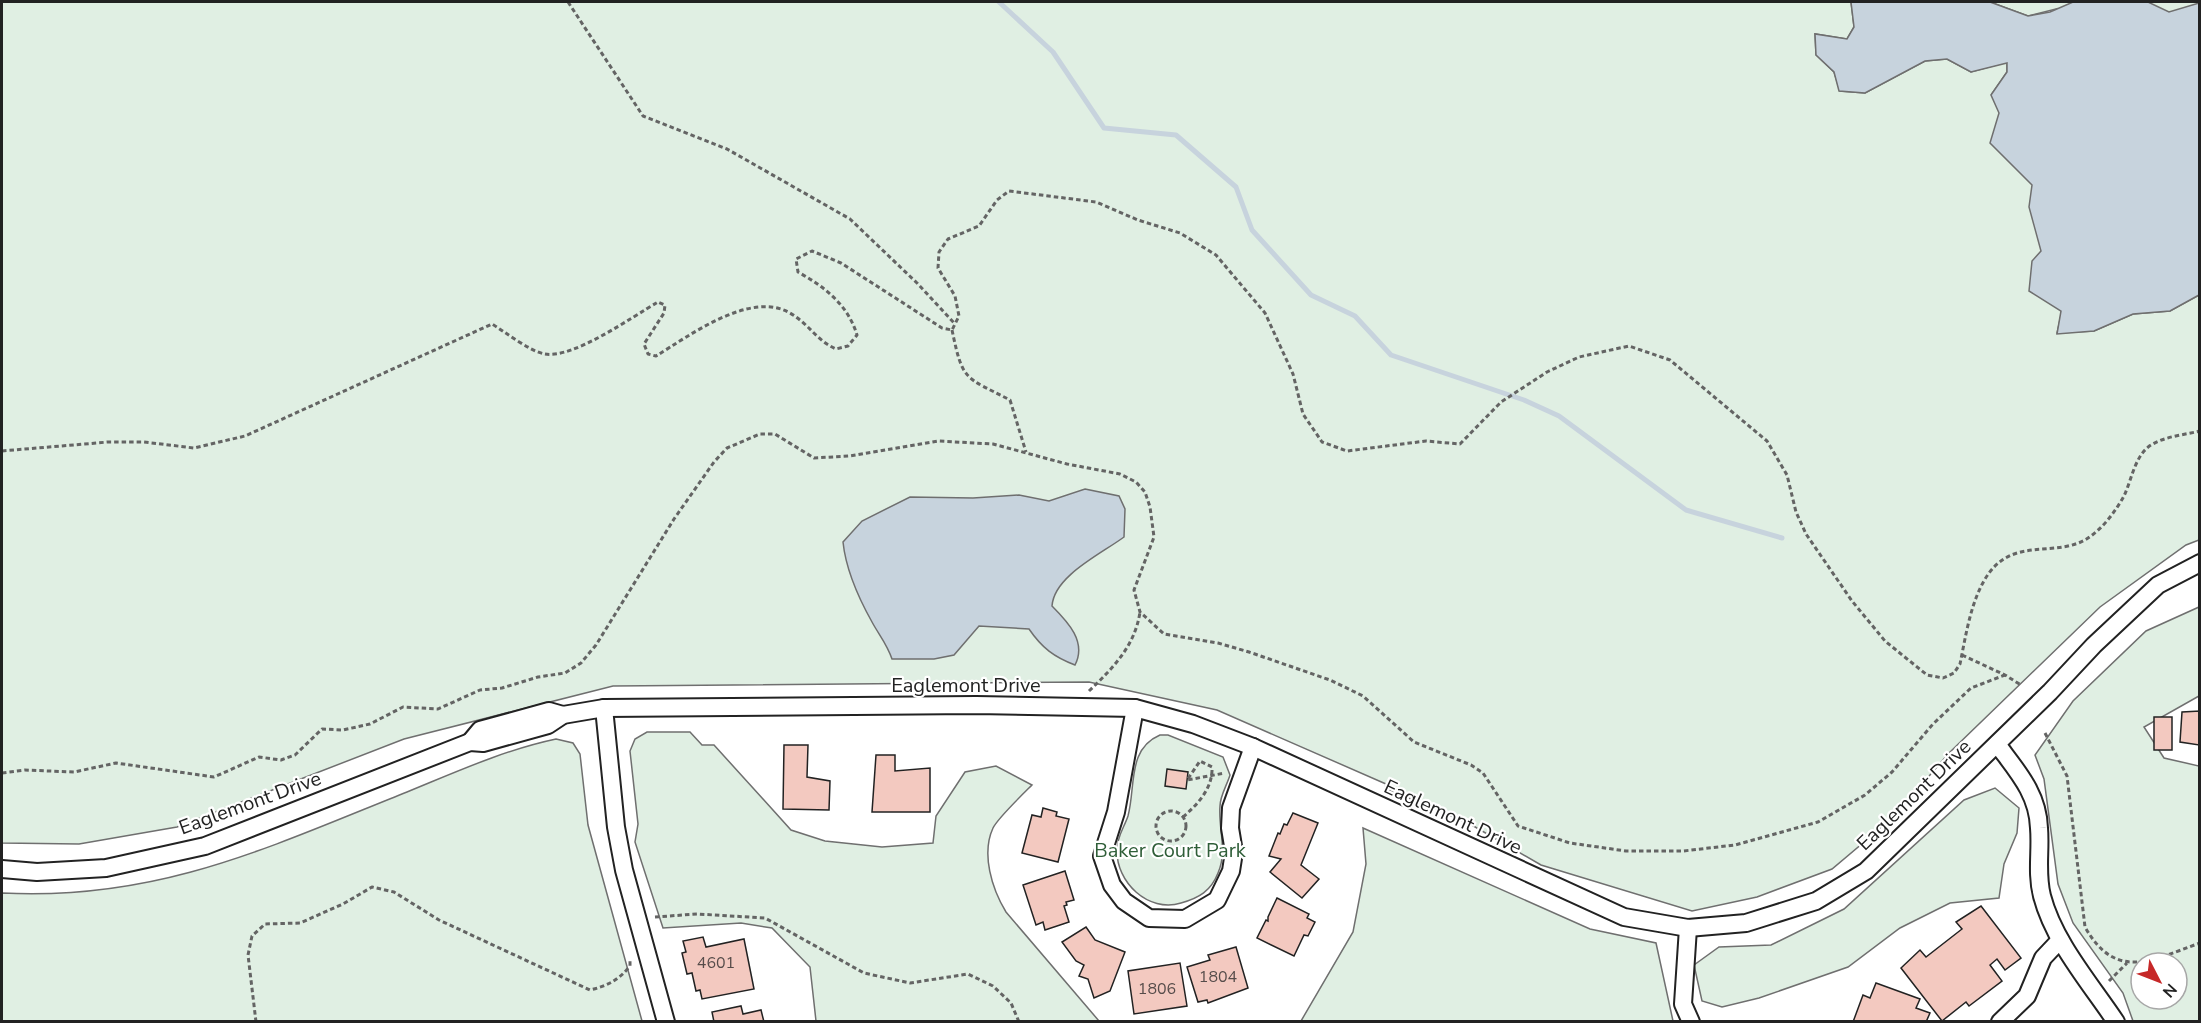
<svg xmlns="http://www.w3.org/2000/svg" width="2201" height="1023" font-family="'Nunito Sans',sans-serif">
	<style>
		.green { fill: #e0efe3; stroke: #6f6f6f; stroke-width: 1.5; fill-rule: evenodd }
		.water { fill: #c7d3dd; stroke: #6f6f6f; stroke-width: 1.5 }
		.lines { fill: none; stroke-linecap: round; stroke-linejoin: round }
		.stream { stroke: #c7d3dd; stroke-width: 5 }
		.building { fill: #f3c9c0; stroke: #222; stroke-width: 1.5 }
		.minor-casing { stroke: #222; stroke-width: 20 }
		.path { stroke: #646464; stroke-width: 3; stroke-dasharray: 4.5 3; stroke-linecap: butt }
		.minor { stroke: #fff; stroke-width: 16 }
		.labels { text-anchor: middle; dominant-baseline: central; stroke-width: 4.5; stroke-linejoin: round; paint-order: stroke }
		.number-label { font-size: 16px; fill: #564c4a }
		.street-label { font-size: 20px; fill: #222; stroke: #fff }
		.park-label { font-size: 20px; fill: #2f5e38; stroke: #fff }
	</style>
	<rect width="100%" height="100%" fill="#fff"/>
	<g class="green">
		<polygon points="2,2 1851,2 1854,27 1847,39 1815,34 1816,55 1834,72 1840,91 1865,93 1925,61 1947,59 1971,72 2007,62 2007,72 1991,95 2056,9 2028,16 1990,2 2199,2 2199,280 2062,311 2057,333 2094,331 2133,314 2170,311 2199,295 2199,540 2186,545 2100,607 1949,753 1911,797 1876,832 1832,869 1757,897 1692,911 1541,865 1470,824 1385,788 1386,784 1217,710 1089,682 613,686 404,739 177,827 79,844 2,843"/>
		<path d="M2199,607V696L2144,727L2164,758L2199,766V1021H2133L2123,993L2073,923L2058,884L2044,779L2035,755L2073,701L2146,631ZM2141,963H2177V999H2141Z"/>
		<path d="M647,732H690L702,745H714L791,830L825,841L882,847L933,843L936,816L965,772L996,766L1032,785C1024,793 998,818 993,828C981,854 992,889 1006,912L1099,1021H816L810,967L772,928L741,923L663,928L635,842L638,824L630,751L635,739Z"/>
		<path d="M1160,735H1168L1223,757L1230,775C1227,785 1220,796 1220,806C1218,829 1228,850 1218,873C1211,891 1199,898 1181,903C1148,913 1116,882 1117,850C1117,836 1124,828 1128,816C1136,786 1127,749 1160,735Z"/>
		<path d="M556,739L573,743L580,754L588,825L642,1021H2V893C157,901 267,848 407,792C456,772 504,750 556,739Z"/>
		<polygon points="1995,788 2019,808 2017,833 2004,864 1999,898 1950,903 1900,928 1848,967 1759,998 1722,1007 1702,1001 1694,965 1719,947 1771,945 1844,909 1964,800"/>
		<polygon points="1363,828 1590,929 1656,943 1673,1021 1301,1021 1353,932 1366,864"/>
	</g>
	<g class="water">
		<polygon points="1851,2 1990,2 2028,16 2050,12 2073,2 2148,2 2169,12 2199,3 2199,295 2170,311 2133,314 2094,331 2057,334 2061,311 2029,291 2032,261 2041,251 2029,207 2032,185 1990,143 1999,113 1991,95 2007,72 2007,63 1971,72 1947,59 1925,61 1865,93 1839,91 1834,72 1816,55 1815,34 1847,39 1854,27"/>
		<path d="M1085,489L1119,496L1125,509L1124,537C1101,554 1054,576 1052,606C1068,622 1087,642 1075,665C1054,657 1042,648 1029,629L979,626L954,655L934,659H892C887,644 879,635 872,622C858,597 846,571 843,542L862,521L910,497L973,498L1019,495L1049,501Z"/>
	</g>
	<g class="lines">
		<polyline class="stream" points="999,2 1053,52 1104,128 1176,135 1236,187 1252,230 1311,295 1355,316 1391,355 1524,400 1559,416 1686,510 1782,538"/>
	</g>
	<g class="building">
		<polygon points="2200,711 2199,745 2180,742 2182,712"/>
		<rect x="2154" y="717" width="18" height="33"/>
		<polygon points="784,745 808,745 807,777 830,781 829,810 783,809"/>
		<polygon points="876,755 895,755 895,771 930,768 930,812 872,812"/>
		<polygon points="1167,769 1188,772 1186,789 1165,786"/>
		<polygon points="1043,808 1057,812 1056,816 1069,819 1058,862 1022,853 1032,815 1041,817"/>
		<polygon points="1293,813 1318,823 1301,865 1319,879 1302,898 1270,872 1281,859 1269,856 1278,833 1280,834 1284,824 1287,825"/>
		<polygon points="1065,871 1074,900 1066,902 1067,905 1064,906 1069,922 1045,930 1043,922 1036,925 1023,885"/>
		<polygon points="1277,898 1309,914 1307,918 1315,922 1308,936 1304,935 1294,956 1257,938 1266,920 1268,921 1268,917"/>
		<polygon points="1981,906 2021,958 2005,970 1997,959 1990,965 2002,981 1969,1006 1966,1002 1942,1021 1901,968 1920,950 1926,957 1962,929 1956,922"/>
		<polygon points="1086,927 1095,940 1125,952 1110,991 1094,998 1088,979 1079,976 1084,965 1076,961 1062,942"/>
		<polygon points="703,937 706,947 744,939 754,989 702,999 700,990 696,991 692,973 687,974 682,953 686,952 683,941"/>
		<polygon points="1236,947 1248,988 1208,1003 1207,1000 1198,1002 1187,967 1210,960 1208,955"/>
		<polygon points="1180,963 1187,1006 1134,1014 1128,971"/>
		<polygon points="1876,983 1920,999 1916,1008 1930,1013 1926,1022 1853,1022 1863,995 1870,998"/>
		<polygon points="741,1006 743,1014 761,1010 764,1022 714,1022 712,1012"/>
	</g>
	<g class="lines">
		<defs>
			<g id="minor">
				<polyline points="604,708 616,827 624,870 666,1022"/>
				<polyline points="1135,708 1116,812 1102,856 1112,885 1124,901 1149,918 1185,919 1217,900 1231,871 1234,852 1230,828 1231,808 1253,747"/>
				<polyline points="470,742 480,730 549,711 563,715"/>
				<path d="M1997,744C2016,770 2038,793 2039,828C2041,850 2036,873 2042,896C2054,942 2090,983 2116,1022"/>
				<polyline points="2,869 37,872 106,868 205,846 470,742 483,743 548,725 563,715 604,708 976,705 1135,708 1193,724 1253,747 1624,917 1688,928 1746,923 1816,901 1866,871 2050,692 2094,645 2158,585 2200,563"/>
				<polyline points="1688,928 1683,1004 1691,1022"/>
				<polyline points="2000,1022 2027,996 2043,958 2060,940"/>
			</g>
		</defs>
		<use href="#minor" class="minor-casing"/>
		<g class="path">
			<polyline points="568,2 643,116 727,149 850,219 917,283 955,324"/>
			<path d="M952,330C963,382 964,376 1010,400L1026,452"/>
			<path d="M2,451L108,442H144L194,448L245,436L492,324C505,332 531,352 545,354C573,359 632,317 658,302L665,305L664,313L644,344L648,354L656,356C689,336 750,290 790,313C809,324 817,341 836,349L848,346L857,335C848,305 825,287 798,272L796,259L812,251L841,263L942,328L952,330L959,316L955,296L938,268L939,252L948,239L979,226L997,200L1009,191L1096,202L1138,220L1180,233L1216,255L1265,313L1293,374L1303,414L1322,442L1347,451L1426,441L1460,444L1501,402L1547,372L1579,357L1629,346L1670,360L1767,441L1787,475L1796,512L1806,534L1852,601L1885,641L1927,675L1943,678L1954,673L1960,664C1966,635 1971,598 1989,573C2015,538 2053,557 2085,540C2102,530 2115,512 2124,496C2132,479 2135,455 2151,445C2166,436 2184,435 2200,431"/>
			<polyline points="1962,655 2005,675 2021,685"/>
			<path d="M1089,691C1113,668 1135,646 1140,612"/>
			<path d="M2045,733L2067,776L2085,927C2116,982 2152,960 2200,943"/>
			<polyline points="2,773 25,770 74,772 116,763 214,777 259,757 281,760 295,755 322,729 343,730 370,724 403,707 438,709 480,690 502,688 538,677 565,673 581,663 596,645 674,519 714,462 727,448 760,434 775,434 814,458 850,456 938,441 993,444 1067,464 1120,474 1136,482 1145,492 1150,507 1154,537 1134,590 1140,612 1164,634 1218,643 1249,652 1330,680 1363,696 1414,742 1471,765 1483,773 1518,826 1570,843 1626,851 1683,851 1735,845 1818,822 1865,795 1892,772 1933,724 1971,688 2005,675"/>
			<circle cx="1171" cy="826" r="15"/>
			<path d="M1183,817C1198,804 1213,788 1212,767L1200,761L1187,780L1225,773"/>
			<polyline points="655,917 697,914 765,918 864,973 910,983 968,974 993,986 1011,1003 1019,1022"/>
			<polyline points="2109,981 2127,963"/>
			<path d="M256,1022L248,955L252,936L265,924L300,923L343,904L372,887L394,892L439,920L590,990C607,986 619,980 630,966V960"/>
		</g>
		<use href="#minor" class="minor"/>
	</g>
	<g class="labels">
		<g class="number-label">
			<text x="716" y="963">4601</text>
			<text x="1218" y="977">1804</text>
			<text x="1157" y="989">1806</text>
		</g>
		<g class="street-label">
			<text x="966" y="685">Eaglemont Drive</text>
			<text transform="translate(1914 795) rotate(-44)">Eaglemont Drive</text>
			<text transform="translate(250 803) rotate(-20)">Eaglemont Drive</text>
			<text transform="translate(1453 817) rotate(25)">Eaglemont Drive</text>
		</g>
		<g class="park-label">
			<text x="1170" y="850">Baker Court Park</text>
		</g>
	</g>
	<rect width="2201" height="1023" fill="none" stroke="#222222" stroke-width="6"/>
	<g transform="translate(2159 981) rotate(132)"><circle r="28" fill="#ffffff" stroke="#a7a7a7" stroke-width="1.5"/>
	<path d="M0-4.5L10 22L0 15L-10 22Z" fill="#c62828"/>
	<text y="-9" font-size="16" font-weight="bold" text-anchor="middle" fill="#222222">N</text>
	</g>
</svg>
